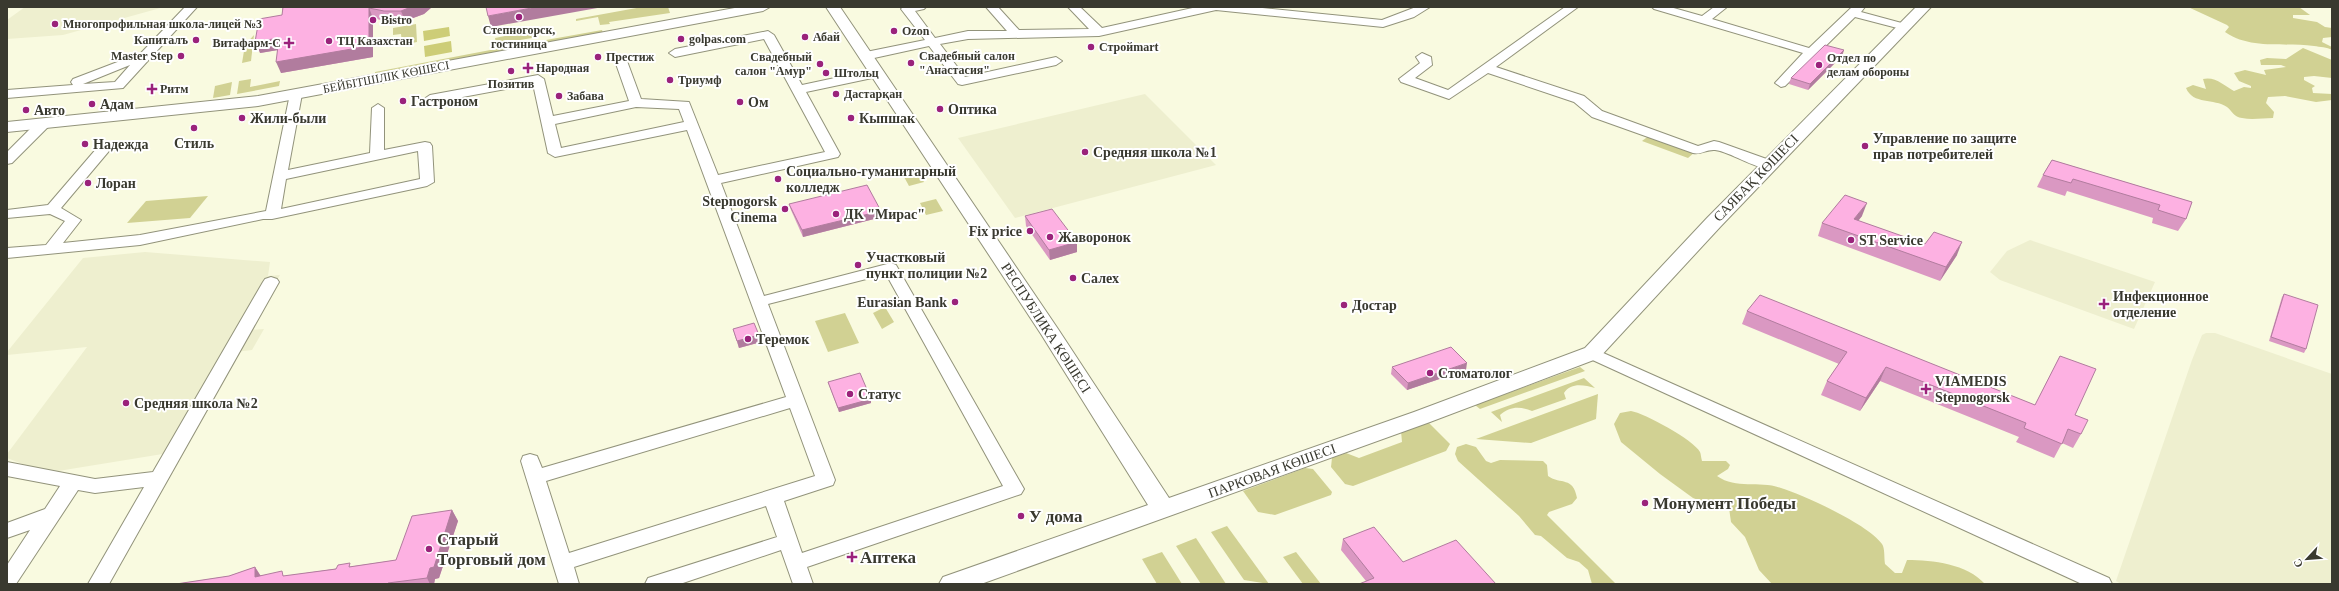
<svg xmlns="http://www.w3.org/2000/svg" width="2339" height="591" font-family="Georgia,serif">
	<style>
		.built { fill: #eeefcf }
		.green { fill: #d1d193 }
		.water { fill: #cdcd77 }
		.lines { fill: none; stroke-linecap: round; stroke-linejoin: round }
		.minor-casing { stroke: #92937b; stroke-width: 2 }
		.tertiary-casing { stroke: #92937b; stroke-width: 2 }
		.minor { fill: #fff; fill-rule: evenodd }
		.tertiary { fill: #fff; fill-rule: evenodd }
		.wall { fill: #da98c2 }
		.shaded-wall { fill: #b17c9e }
		.building { fill: #fdb1e2; stroke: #b17c9e }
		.poi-dot { fill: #9a227b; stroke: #fff; stroke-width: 1.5 }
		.labels { text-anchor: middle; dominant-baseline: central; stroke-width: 4; stroke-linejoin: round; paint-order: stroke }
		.far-poi-label { font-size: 12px; font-weight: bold; fill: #39392f; stroke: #fff; text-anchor: start }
		.far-street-label { font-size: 12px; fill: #39392f; stroke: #fff }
		.poi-label { font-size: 14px; font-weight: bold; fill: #39392f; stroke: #fff; text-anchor: start }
		.street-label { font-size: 14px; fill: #39392f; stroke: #fff }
		.near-poi-label { font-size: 17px; font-weight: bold; fill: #39392f; stroke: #fff; text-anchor: start }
	</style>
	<rect width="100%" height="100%" fill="#f9fae0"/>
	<g class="built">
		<polygon points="25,7 164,7 63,35 7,39 7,20"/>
		<polygon points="1145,94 1216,165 1015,218 958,138"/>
		<polygon points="2030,240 2155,282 2134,329 2000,280 1990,272 2007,251"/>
		<polygon points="145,252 270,262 268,276 280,275 248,330 264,329 252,350 235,352 181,451 46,473 7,458 7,454 87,347 7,355 7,352 83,258"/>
		<polygon points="2206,333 2215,333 2332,374 2332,584 2121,584 2116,581 2192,360 2202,335"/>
	</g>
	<g class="green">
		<polygon points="642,7 668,7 670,13 609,22 610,24 600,25 598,17 576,21 576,19"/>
		<path d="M2188,7H2299L2310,15H2293V18L2317,22L2325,27L2332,28V37L2323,38L2322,42L2332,47V50C2327,47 2320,47 2314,46C2284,42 2251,50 2225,32L2229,27L2227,25Z"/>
		<polygon points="416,24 417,42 402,45 401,34 393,35 393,28"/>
		<polygon points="536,30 538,37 496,44 495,38"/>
		<polygon points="602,30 603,33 547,44 546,40"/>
		<polygon points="254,35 251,61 242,63 245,45"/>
		<polygon points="538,41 539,45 375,75 375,72"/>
		<path d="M2303,48L2332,60V78L2314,76L2304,77V80L2315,86L2312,88L2313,93L2332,94V100L2316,102L2285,96L2268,97L2266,103L2274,112L2273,118C2263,118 2252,120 2242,118C2234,117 2232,111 2227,107C2214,98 2193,105 2186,88L2193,85L2206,89L2203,79C2215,76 2225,86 2234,91L2244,87L2251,88V86L2239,81L2234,73L2245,70L2266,75L2264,70L2286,67L2281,65H2261L2260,60L2267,58L2286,59Z"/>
		<polygon points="251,79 250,87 280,81 279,86 237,94 239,81"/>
		<polygon points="232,82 230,95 213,98 215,86"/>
		<polygon points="1650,135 1695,152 1688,158 1642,141"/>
		<polygon points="918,171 924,182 909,186 903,175"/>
		<polygon points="208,196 190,218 127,223 146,201"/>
		<polygon points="936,199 943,211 926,215 920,203"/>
		<polygon points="885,307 894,322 882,329 873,313"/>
		<polygon points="845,313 859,343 828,352 815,321"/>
		<polygon points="1580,367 1585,371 1480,409 1475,405"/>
		<path d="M1584,378L1595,388C1584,385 1571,382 1564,393L1566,399L1532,411C1520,406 1510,406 1500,415L1502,422L1491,412Z"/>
		<polygon points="1598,394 1596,419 1531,443 1476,439"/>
		<path d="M1631,411C1644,413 1694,440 1700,452C1701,454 1701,458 1702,461H1726L1730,465L1728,469L1717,476C1737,490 1759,480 1781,488C1804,495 1869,525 1882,544C1885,548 1884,558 1885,564L1895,573H1902L1907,560C1933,560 1967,564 1985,584H1772L1759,570L1745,537L1731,522L1729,508L1725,503L1718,501L1706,503L1693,498L1660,474L1621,442L1614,424L1620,413Z"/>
		<polygon points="1428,422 1450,444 1446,451 1353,486 1345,484 1331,467 1332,458 1346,453 1359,458 1402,442 1401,431"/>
		<path d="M1466,444L1476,447L1486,461L1491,463L1500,460L1543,461L1547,465L1548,476C1561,485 1573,476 1577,498L1572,504L1549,512L1547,515L1616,584H1592L1588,570L1579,562L1567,558L1541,536L1535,535L1519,516L1458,461L1455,454L1457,447Z"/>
		<polygon points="1305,468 1313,469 1332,492 1331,495 1275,515 1258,512 1243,491"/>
		<polygon points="1227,526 1269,584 1244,580 1211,532"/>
		<polygon points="1196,538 1226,584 1201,584 1176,546"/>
		<polygon points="1162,552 1182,584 1157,584 1142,559"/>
		<polygon points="1296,552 1321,584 1303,584 1283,557"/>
	</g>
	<g class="water">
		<polygon points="449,27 450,36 424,41 423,31"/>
		<polygon points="451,41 452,52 425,57 424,46"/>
	</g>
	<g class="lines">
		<defs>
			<g id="minor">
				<path d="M185,7H197L123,88L7,98V90L73,85L71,82L73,79L141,53ZM130,65L115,82L83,84Z"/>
				<polygon points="903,7 926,7 924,9 915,11 935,38 968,31 1007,31 986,7 998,7 1019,30 1089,29 1068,7 1080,7 1102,28 1197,7 1253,7 1382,20 1416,7 1430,7 1414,17 1383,27 1216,10 1099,36 968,39 940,44 965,77 1056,57 1062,61 1056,65 962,85 958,84 929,46 865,60 861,59 859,56 861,53 925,40 901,9"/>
				<path d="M1565,7H1578L1496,67L1584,96L1602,111L1698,146L1714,141L1719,142L1775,162L1777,165L1775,168C1758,172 1732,152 1715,150C1707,149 1701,155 1693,153L1592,117L1574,102L1488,73L1449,99L1401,82L1399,79L1420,63L1416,57L1422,53L1431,57L1432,65L1415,78L1448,90Z"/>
				<polygon points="1652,7 1670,7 1702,16 1714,7 1727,7 1712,19 1809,48 1852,7 1865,7 1861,12 1909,25 1911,27 1905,30 1855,17 1785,86 1781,87 1775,83 1803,53 1654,9"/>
				<path d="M768,31L774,35L802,85L877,69L883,73L877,77L806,92L840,154L838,157L721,183L764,296L891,263L896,265L1024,489L1021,494L807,567L813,584H793L781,550L680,584H645L648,578L777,537L766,506L574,567L579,584H559L521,461L523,456L530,454L537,456L542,468L786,397L687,130L555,157L548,153L533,84L430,103L424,99L430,95L538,75L544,79L553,116L629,101L615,61L621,57L627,61L641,99L689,102L718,175L825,152L764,39L675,57L669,53L675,49ZM636,107L679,109L684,122L561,148L555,124ZM886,274L1003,486L802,553L784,501L833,485L835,480L768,304ZM790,408L815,476L569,553L546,481Z"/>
				<path d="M296,90L302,94L288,170L370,153L372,108L378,104L384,108V150L425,142L430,143L432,146L434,182L427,186L272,219H263L140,245L7,258V248L46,245L65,221L50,214L7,218V210L48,205L97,148L102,147L109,151L61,208L81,220L63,243L140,235L266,211L290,94ZM418,151L420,179L281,209L286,179Z"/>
				<polygon points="43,120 50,124 48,127 12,163 7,164 7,152 38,121"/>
				<polygon points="271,277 277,279 279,282 109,584 88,584 144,487 95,493 78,490 16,584 7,584 7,565 30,530 7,538 7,523 45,509 60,486 7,476 7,462 95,479 153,472 263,282 265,279"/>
				<polygon points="1592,348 2109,578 2112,584 2082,584 1586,357 1584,353 1586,349"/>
			</g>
			<g id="tertiary">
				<polygon points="740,7 770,7 763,11 258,106 7,132 7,122 258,96"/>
				<polygon points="826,7 840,7 1058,329 1169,498 1414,412 1585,348 1707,218 1916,7 1931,7 1721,226 1599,358 1430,422 981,584 939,584 943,577 1148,505 1041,334"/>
			</g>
		</defs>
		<use href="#minor" class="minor-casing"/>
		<use href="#tertiary" class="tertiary-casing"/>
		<use href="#minor" class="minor"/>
		<use href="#tertiary" class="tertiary"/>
	</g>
	<g class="wall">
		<polygon points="283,7 432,7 424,14 405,21 388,22 373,18 373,57 281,73 278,50 260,53 282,15"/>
		<polygon points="1844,50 1842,56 1808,90 1789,84 1791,78"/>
		<polygon points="2052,160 2192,202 2186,219 2178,231 2152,223 2153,218 2067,191 2065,196 2037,187 2043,175"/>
		<polygon points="789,204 882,217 803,237 791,210"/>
		<polygon points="1025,216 1077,242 1077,252 1050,260 1026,226"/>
		<polygon points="1862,216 1858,221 1957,255 1940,281 1818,236 1822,223"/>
		<polygon points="2284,294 2306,349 2304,353 2269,341 2282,297"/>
		<polygon points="1747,311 2035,405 2060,356 2075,415 2081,434 2073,448 2062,443 2054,458 2016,442 2019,437 1880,381 1860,411 1821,395 1827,381 1839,364 1742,324"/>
		<polygon points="733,329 759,335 761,342 739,348 735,336"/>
		<polygon points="1392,367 1466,370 1407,390 1391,374"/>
		<polygon points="828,382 871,403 839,412 829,385"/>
		<polygon points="452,510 458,521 439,578 435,579 434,584 176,584 229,576 255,567 260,575 285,576 396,560"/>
		<polygon points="1343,539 1403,562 1496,584 1366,581 1341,550"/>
	</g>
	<g class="shaded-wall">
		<polygon points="411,7 432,7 424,14 405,21 401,11"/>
		<polygon points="537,7 603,7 491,27 488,16"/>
		<polygon points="369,8 373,18 373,57 281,73 276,62"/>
		<polygon points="279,38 284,49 260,53 255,42"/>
		<polygon points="1844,50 1842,56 1808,90 1810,84"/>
		<polygon points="1867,203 1862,216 1849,232 1854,219"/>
		<polygon points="881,211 882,217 803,237 802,230"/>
		<polygon points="1077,242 1077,252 1050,260 1049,250"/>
		<polygon points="1962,242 1957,255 1940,281 1946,267"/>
		<polygon points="759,335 761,342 739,348 737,341"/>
		<polygon points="1467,363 1466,370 1407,390 1408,383"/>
		<polygon points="1886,367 1880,381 1860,411 1866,398"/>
		<polygon points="871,399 871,403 839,412 838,408"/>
		<polygon points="452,510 458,521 439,578 435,579 434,584 430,584 427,578 430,568"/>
		<polygon points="255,567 262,578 255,577"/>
	</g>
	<g class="building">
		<polygon points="283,7 411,7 401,11 384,11 369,8 369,46 276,62 279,38 255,42 259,19 282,15"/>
		<polygon points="486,7 537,7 488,16"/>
		<polygon points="1825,45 1844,50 1810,84 1791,78"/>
		<polygon points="2052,160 2192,202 2186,219 2158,210 2160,205 2073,179 2071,183 2043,175"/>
		<polygon points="867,185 881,211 802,230 789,204"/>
		<polygon points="1845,195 1867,203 1854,219 1925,244 1934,232 1962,242 1946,267 1822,223"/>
		<polygon points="1052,209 1077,242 1049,250 1025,216"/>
		<polygon points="2284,294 2318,305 2306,349 2271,337"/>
		<polygon points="1760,295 2035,405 2060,356 2096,369 2075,415 2088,420 2081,434 2068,429 2062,444 2024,428 2026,423 1886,367 1866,398 1827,381 1847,352 1747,311"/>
		<polygon points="754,323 759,335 737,341 733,329"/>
		<polygon points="1451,347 1467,363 1408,383 1392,367"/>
		<polygon points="860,373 871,399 838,408 828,382"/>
		<polygon points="452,510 434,567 430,568 427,578 388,583 387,584 176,584 229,576 255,567 255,577 282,571 283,576 336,569 338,565 350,563 349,567 396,560 412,516"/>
		<polygon points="1374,527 1403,562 1456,540 1496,584 1359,584 1374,578 1343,539"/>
	</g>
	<g class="poi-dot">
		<circle cx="519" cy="17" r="4"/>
		<circle cx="373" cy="20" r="4"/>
		<circle cx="55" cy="24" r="4"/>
		<circle cx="894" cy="31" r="4"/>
		<circle cx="805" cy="37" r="4"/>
		<circle cx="681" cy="39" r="4"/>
		<circle cx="196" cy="40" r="4"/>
		<circle cx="329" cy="41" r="4"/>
		<path d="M287 37h4v4h4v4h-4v4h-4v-4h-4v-4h4z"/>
		<circle cx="1091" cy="47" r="4"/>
		<circle cx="181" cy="56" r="4"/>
		<circle cx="598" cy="57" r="4"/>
		<circle cx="911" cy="63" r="4"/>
		<circle cx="820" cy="64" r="4"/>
		<circle cx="1819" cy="65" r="4"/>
		<path d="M526 62h4v4h4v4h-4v4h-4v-4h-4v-4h4z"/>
		<circle cx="511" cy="71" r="4"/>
		<circle cx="826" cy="73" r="4"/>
		<circle cx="670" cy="80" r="4"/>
		<path d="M150 83h4v4h4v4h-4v4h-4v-4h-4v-4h4z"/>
		<circle cx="836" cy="94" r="4"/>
		<circle cx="559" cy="96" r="4"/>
		<circle cx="403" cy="101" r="4"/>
		<circle cx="740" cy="102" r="4"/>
		<circle cx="92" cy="104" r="4"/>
		<circle cx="940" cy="109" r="4"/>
		<circle cx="26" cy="110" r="4"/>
		<circle cx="242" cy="118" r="4"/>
		<circle cx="851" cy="118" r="4"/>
		<circle cx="194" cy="128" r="4"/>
		<circle cx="85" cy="144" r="4"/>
		<circle cx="1865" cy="146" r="4"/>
		<circle cx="1085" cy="152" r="4"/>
		<circle cx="778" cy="179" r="4"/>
		<circle cx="88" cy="183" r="4"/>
		<circle cx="785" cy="209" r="4"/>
		<circle cx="836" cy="214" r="4"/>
		<circle cx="1030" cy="231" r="4"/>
		<circle cx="1050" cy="237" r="4"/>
		<circle cx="1851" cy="240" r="4"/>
		<circle cx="858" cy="265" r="4"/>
		<circle cx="1073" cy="278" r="4"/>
		<circle cx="955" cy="302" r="4"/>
		<path d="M2102 298h4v4h4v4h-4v4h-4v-4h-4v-4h4z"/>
		<circle cx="1344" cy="305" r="4"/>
		<circle cx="748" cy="339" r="4"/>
		<circle cx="1430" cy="373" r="4"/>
		<path d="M1924 383h4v4h4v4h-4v4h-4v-4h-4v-4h4z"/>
		<circle cx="850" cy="394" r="4"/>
		<circle cx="126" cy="403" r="4"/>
		<circle cx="1645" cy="503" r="4"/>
		<circle cx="1021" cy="516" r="4"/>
		<circle cx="429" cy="549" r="4"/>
		<path d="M850 551h4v4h4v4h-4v4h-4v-4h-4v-4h4z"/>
	</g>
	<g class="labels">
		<g class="far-poi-label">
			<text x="381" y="20">Bistro</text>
			<text x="63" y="24">Многопрофильная школа-лицей №3</text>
			<text x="519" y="30" text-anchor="middle">Степногорск,<tspan x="519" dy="14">гостиница</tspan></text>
			<text x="902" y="31">Ozon</text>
			<text x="813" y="37">Абай</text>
			<text x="689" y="39">golpas.com</text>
			<text x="188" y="40" text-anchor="end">Капиталъ</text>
			<text x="337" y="41">ТЦ Казахстан</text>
			<text x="281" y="43" text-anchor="end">Витафарм-С</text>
			<text x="1099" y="47">Стройmart</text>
			<text x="173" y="56" text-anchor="end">Master Step</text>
			<text x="919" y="56">Свадебный салон<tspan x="919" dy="14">"Анастасия"</tspan></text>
			<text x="606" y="57">Престиж</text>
			<text x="812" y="57" text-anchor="end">Свадебный<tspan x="812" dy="14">салон "Амур"</tspan></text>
			<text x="1827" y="58">Отдел по<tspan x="1827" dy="14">делам обороны</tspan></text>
			<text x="536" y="68">Народная</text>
			<text x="834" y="73">Штольц</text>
			<text x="678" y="80">Триумф</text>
			<text x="511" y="84" text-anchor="middle">Позитив</text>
			<text x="160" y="89">Ритм</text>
			<text x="844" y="94">Дастарқан</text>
			<text x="567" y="96">Забава</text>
		</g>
		<g class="far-street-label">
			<text transform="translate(386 77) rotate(-11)">БЕЙБІТШІЛІК КӨШЕСІ</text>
		</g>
		<g class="poi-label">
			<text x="411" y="101">Гастроном</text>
			<text x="748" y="102">Ом</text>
			<text x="100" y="104">Адам</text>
			<text x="948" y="109">Оптика</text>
			<text x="34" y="110">Авто</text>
			<text x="250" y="118">Жили-были</text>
			<text x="859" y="118">Кыпшак</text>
			<text x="1873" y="138">Управление по защите<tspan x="1873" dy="16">прав потребителей</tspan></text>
			<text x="194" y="143" text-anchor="middle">Стиль</text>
			<text x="93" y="144">Надежда</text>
			<text x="1093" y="152">Средняя школа №1</text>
			<text x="786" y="171">Социально-гуманитарный<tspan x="786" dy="16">колледж</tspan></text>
			<text x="96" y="183">Лоран</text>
			<text x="777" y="201" text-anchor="end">Stepnogorsk<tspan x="777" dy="16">Cinema</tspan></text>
			<text x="844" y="214">ДК "Мирас"</text>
			<text x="1022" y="231" text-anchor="end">Fix price</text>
			<text x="1058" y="237">Жаворонок</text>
			<text x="1859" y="240">ST Service</text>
			<text x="866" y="257">Участковый<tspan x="866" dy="16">пункт полиции №2</tspan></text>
			<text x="1081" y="278">Салех</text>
			<text x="2113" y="296">Инфекционное<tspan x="2113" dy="16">отделение</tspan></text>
			<text x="947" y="302" text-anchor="end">Eurasian Bank</text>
			<text x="1352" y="305">Достар</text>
			<text x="756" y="339">Теремок</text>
			<text x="1438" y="373">Стоматолог</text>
			<text x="1935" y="381">VIAMEDIS<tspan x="1935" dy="16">Stepnogorsk</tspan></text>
			<text x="858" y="394">Статус</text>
			<text x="134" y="403">Средняя школа №2</text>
		</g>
		<g class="street-label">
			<text transform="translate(1756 178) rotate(-46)">САЯБАҚ КӨШЕСІ</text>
			<text transform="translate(1046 328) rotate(57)">РЕСПУБЛИКА КӨШЕСІ</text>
			<text transform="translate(1272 471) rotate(-20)">ПАРКОВАЯ КӨШЕСІ</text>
		</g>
		<g class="near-poi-label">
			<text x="1653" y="503">Монумент Победы</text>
			<text x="1029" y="516">У дома</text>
			<text x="437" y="539">Старый<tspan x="437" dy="20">Торговый дом</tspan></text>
			<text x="860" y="557">Аптека</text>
		</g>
	</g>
	<rect width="2339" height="591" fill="none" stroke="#39392f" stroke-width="16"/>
	<g transform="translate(2307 559) rotate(244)" stroke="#ffffff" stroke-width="3" paint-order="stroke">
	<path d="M0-3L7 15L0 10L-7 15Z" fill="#39392f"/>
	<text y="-6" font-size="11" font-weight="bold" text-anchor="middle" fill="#39392f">С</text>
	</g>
</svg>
